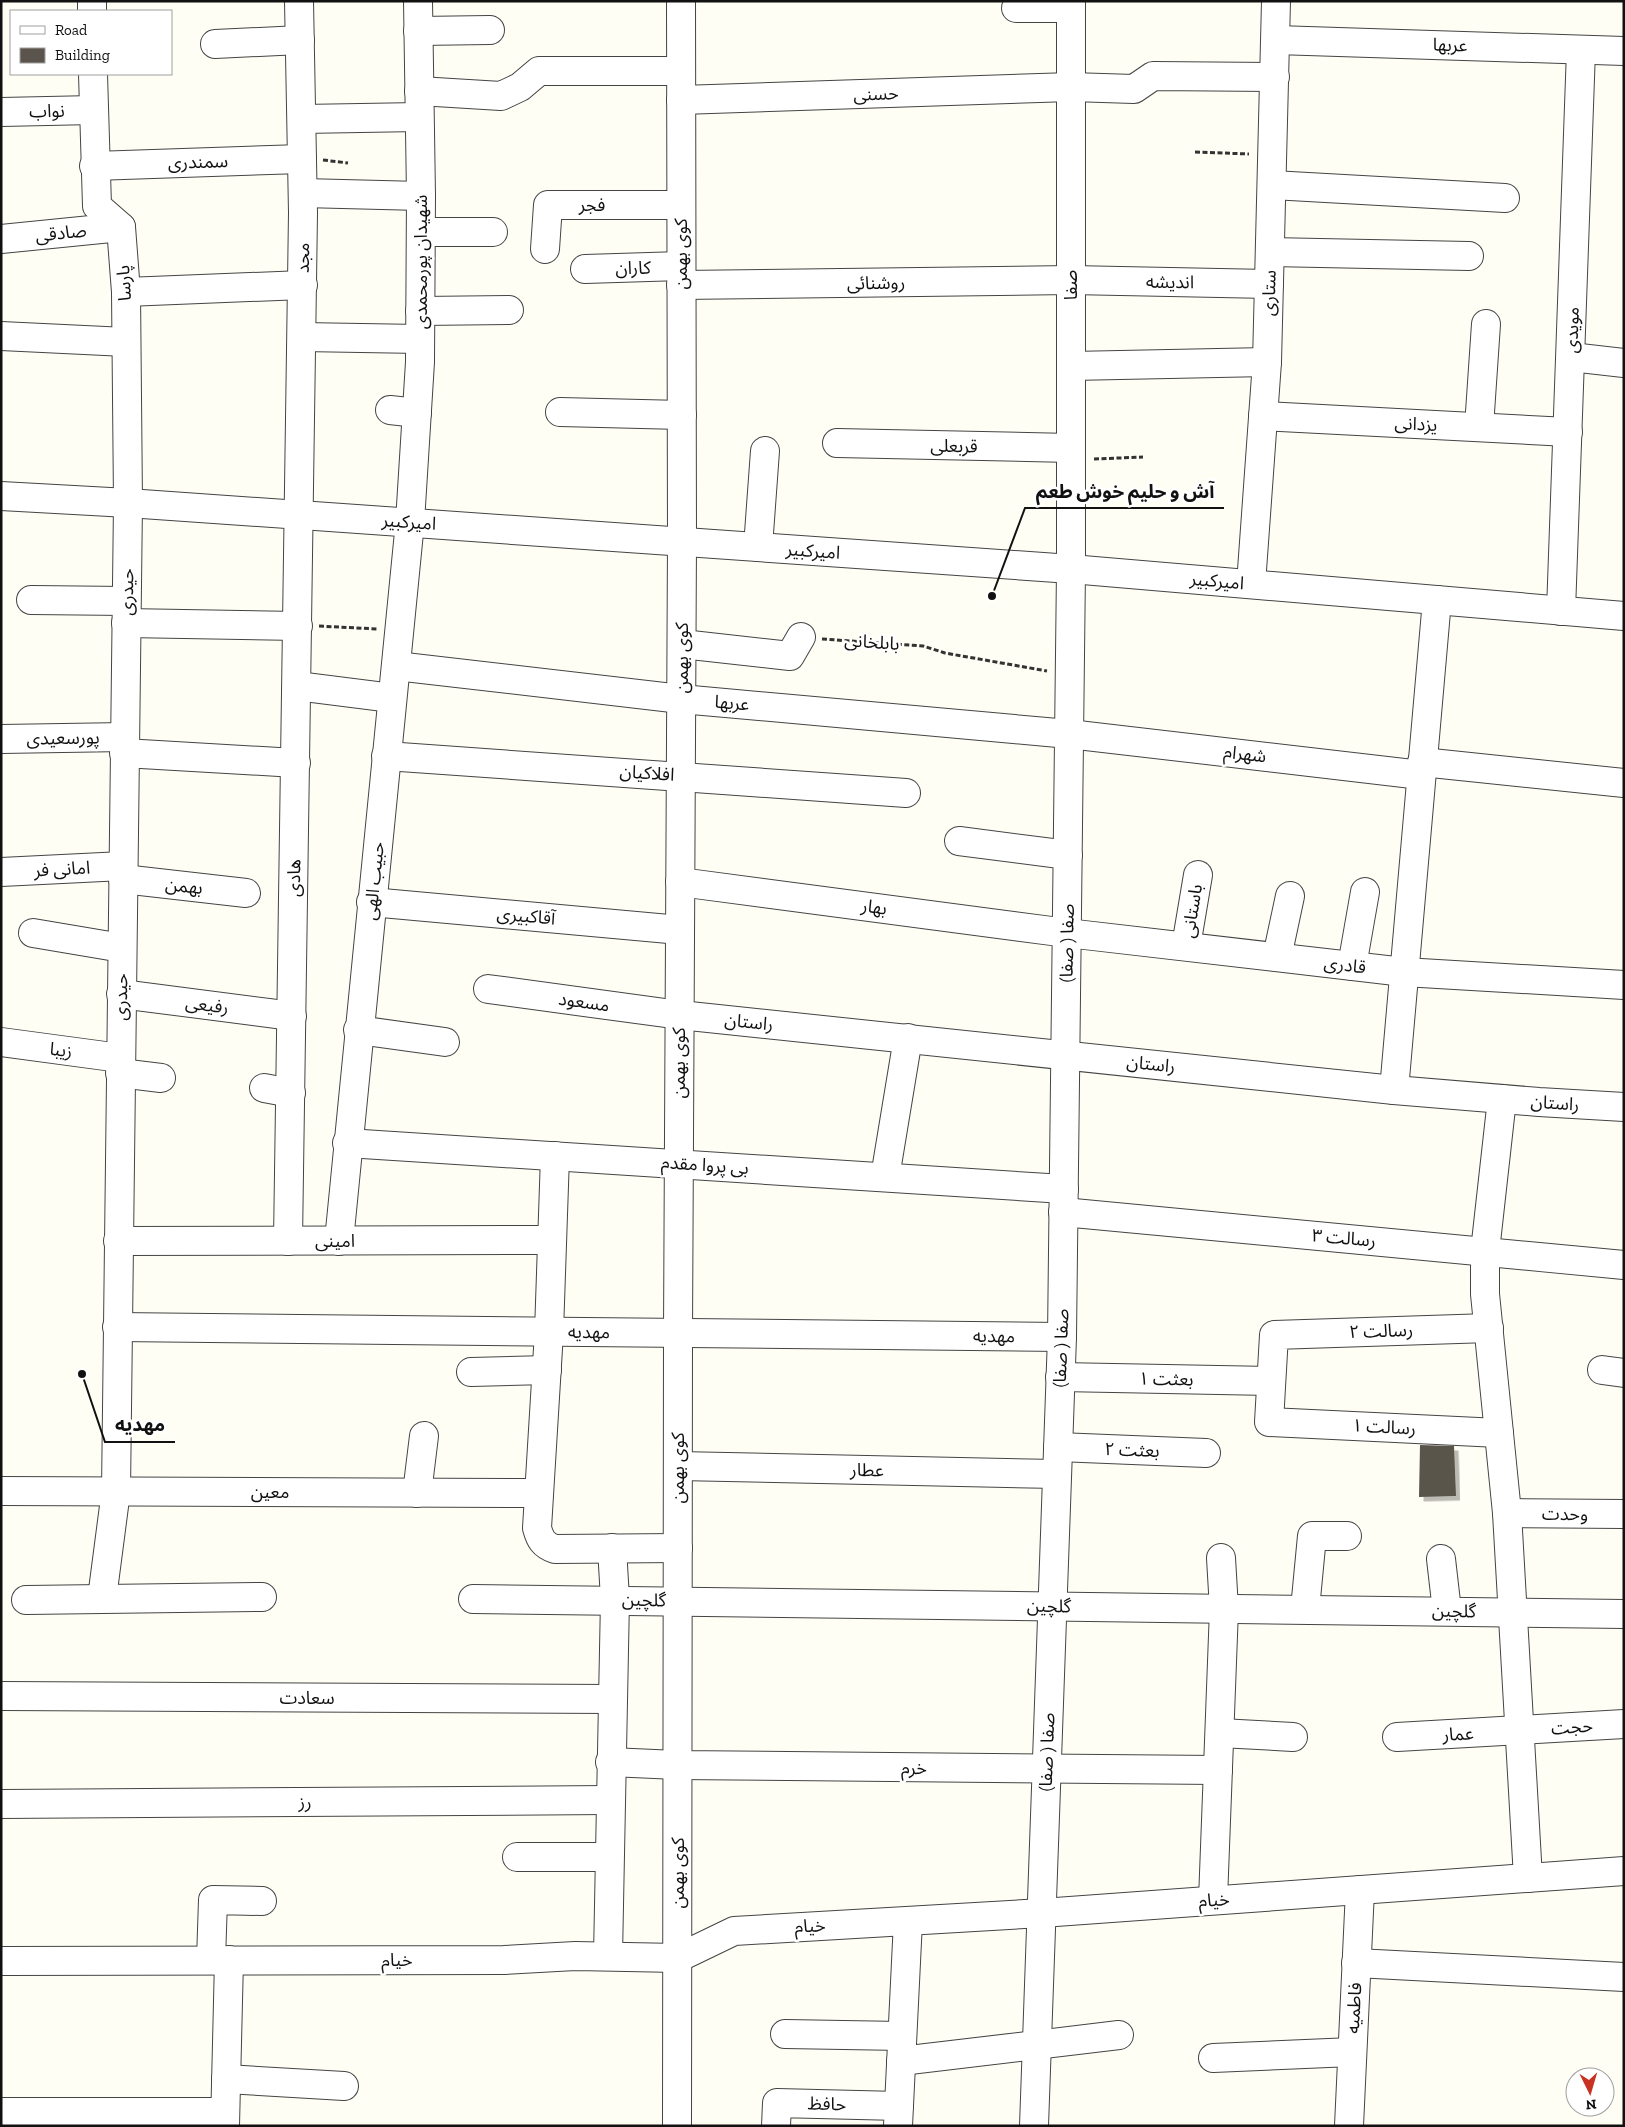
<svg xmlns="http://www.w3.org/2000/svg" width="1625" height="2127" font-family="'Zilla Slab','Noto Sans Arabic',serif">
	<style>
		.building { fill: #5a544c; filter: url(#shadow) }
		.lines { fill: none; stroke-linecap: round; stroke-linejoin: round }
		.minor-casing { stroke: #444; stroke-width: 30 }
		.path { stroke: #333; stroke-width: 3; stroke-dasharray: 5 2.5; stroke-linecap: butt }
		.minor { stroke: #fff; stroke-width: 28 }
		.labels { text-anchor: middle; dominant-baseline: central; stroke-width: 5; stroke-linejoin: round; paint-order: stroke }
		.street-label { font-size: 18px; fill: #111; stroke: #fff }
		.leader { fill: none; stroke: #111; stroke-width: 2 }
		.callout-dot { fill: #111; stroke: #fff; stroke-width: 2 }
		.callout-label { font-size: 19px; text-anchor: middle; font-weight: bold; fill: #111; stroke: #fff; stroke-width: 5; stroke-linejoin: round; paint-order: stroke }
	</style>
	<defs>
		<filter id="shadow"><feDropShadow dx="4.5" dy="4.5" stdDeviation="0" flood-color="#0004"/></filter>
	</defs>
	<rect width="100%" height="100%" fill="#fffef4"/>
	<polygon class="building" points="1420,1445 1454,1446 1456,1496 1419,1497"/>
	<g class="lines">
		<defs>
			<g id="minor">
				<polyline points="92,1 92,11"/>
				<polyline points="1016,8 1071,8"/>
				<polyline points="418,31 490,30"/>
				<polyline points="1276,40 1624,51"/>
				<polyline points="215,44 300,40"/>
				<polyline points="93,74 97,206 121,227 126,292 128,503 116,1491 102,1598"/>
				<polyline points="419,91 501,96 520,87 539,71 680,71"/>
				<polyline points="681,100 1071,87 1134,89 1153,76 1275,77"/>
				<polyline points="1,112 94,110"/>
				<polyline points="302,119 419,117"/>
				<polyline points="94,166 302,159"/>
				<polyline points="1272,185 1505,198"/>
				<polyline points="303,193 421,196"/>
				<polyline points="421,232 493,232"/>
				<polyline points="1,239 121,227"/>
				<polyline points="545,249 548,205 681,205"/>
				<polyline points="1270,252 1469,256"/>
				<polyline points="585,269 681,266"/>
				<polyline points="681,285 1071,280 1269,284"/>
				<polyline points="126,292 303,285"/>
				<polyline points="420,311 509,310"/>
				<polyline points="1,336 126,342"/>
				<polyline points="302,337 420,339"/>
				<polyline points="1571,357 1624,363"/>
				<polyline points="1071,366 1267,362"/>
				<polyline points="390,410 417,413"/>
				<polyline points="560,412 682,415"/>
				<polyline points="1263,416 1568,432"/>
				<polyline points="1479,427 1486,324"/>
				<polyline points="837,443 1071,448"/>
				<polyline points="1,496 128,503 1071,569 1624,616"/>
				<polyline points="758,547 765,451"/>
				<polyline points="1251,584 1267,362 1276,1"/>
				<polyline points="31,600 126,601"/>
				<polyline points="1561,611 1581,50"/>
				<polyline points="126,623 298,626"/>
				<polyline points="682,644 790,656 801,637"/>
				<polyline points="396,666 681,699 1069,734 1421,775"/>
				<polyline points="297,686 392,698"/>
				<polyline points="1,739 125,737"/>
				<polyline points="124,753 296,763"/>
				<polyline points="386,756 906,793"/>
				<polyline points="1422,762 1624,783"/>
				<polyline points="959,841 1068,855"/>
				<polyline points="1,872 123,866"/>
				<polyline points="123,879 246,893"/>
				<polyline points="680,882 1067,933 1404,972 1624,985"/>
				<polyline points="371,902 680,930"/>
				<polyline points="33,933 122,948"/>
				<polyline points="1186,946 1198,875"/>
				<polyline points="1277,957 1290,896"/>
				<polyline points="1352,966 1365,892"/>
				<polyline points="488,989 680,1015 1394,1090 1539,1102 1624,1107"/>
				<polyline points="121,994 292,1016"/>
				<polyline points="358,1030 445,1042"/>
				<polyline points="1,1042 120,1058"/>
				<polyline points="120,1073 161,1078"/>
				<polyline points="264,1088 291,1093"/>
				<polyline points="1394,1090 1437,600"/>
				<polyline points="1502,1099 1485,1251 1485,1294 1507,1513 1528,1878"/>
				<polyline points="347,1143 1064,1189"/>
				<path d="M555,1156L549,1332L537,1528C540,1539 543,1545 555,1549L678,1548"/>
				<polyline points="885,1177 908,1038"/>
				<polyline points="1063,1212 1624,1265"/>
				<polyline points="118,1241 552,1240"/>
				<polyline points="288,1241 303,213 299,1"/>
				<polyline points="339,1241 410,522 420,362 421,196 418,1"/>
				<polyline points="117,1327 1062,1337"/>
				<polyline points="1489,1328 1274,1335 1269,1422 1499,1433"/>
				<polyline points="1602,1370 1624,1373"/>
				<polyline points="471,1372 547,1370"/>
				<polyline points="1060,1377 1271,1381"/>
				<polyline points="1058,1447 1206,1453"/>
				<polyline points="678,1466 1057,1474"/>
				<polyline points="1,1491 539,1493"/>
				<polyline points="417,1493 424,1436"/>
				<polyline points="1507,1513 1624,1514"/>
				<polyline points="1441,1559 1447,1611"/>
				<polyline points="473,1599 1624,1614"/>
				<polyline points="26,1600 262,1597"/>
				<polyline points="1305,1609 1312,1536 1347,1536"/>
				<polyline points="1,1696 612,1699"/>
				<polyline points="1220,1733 1293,1737"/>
				<polyline points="1397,1737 1624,1724"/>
				<polyline points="610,1762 677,1765 1218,1770"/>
				<polyline points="1,1804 609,1800"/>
				<polyline points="517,1857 609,1857"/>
				<polyline points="1213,1900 1224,1609 1221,1558"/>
				<polyline points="608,1956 615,1599 612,1548"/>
				<polyline points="211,1960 213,1900 262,1901"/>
				<polyline points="1,1961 504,1960 575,1956 678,1958 734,1931 1042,1913 1624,1871"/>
				<polyline points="1356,1963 1624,1977"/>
				<polyline points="785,2034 902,2036"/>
				<polyline points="1213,2058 1352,2052"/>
				<polyline points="901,2061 1119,2035"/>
				<polyline points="226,2079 344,2086"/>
				<polyline points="1,2112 225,2112"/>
				<polyline points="225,2126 229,1960"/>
				<polyline points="677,2126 678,1333 682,542 681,1"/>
				<polyline points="776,2126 777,2103 899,2106"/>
				<polyline points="898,2126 908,1921"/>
				<polyline points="1034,2126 1062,1337 1071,569 1071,1"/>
				<polyline points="1349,2126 1360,1890"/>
			</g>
		</defs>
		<use href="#minor" class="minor-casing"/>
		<g class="path">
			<polyline points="1195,152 1249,154"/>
			<polyline points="323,160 348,163"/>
			<polyline points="1094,459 1143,457"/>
			<polyline points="319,626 378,629"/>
			<polyline points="822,639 923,646 945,653 1047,671"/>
		</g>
		<use href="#minor" class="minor"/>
	</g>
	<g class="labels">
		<g class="street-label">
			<text transform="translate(1450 45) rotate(2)">عربها</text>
			<text transform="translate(876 94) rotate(-2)">حسنی</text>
			<text transform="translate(47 111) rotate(-1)">نواب</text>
			<text transform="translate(198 162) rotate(-2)">سمندری</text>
			<text x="592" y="205">فجر</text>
			<text transform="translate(61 233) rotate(-6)">صادقی</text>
			<text transform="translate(681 254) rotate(-90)">کوی بهمن</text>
			<text transform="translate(303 258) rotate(-89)">مجد</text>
			<text transform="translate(421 262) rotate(-90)">شهیدان پورمحمدی</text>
			<text transform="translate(633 268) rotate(-1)">کاران</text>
			<text transform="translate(1170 282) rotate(1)">اندیشه</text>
			<text transform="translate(124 283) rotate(-93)">پارسا</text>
			<text transform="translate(876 283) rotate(-1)">روشنائی</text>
			<text transform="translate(1071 285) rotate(-90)">صفا</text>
			<text transform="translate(1269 293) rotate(-88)">ستاری</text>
			<text transform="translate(1572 330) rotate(-88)">مویدی</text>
			<text transform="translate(1416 424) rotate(3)">یزدانی</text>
			<text transform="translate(954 446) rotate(1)">قربعلی</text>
			<text transform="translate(409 522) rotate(4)">امیرکبیر</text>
			<text transform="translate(813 551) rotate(4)">امیرکبیر</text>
			<text transform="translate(1217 581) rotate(5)">امیرکبیر</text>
			<text transform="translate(127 592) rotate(-89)">حیدری</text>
			<text transform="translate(872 642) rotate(4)">بابلخانی</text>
			<text transform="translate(682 658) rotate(-90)">کوی بهمن</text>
			<text transform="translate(732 703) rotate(5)">عربها</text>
			<text transform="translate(63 738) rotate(-1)">پورسعیدی</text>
			<text transform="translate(1245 754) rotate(7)">شهرام</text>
			<text transform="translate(647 773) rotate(4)">افلاکیان</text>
			<text transform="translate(62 869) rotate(-3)">امانی فر</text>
			<text transform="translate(294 878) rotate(-89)">هادی</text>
			<text transform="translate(374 881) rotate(-84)">حبیب الهی</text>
			<text transform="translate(184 886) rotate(6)">بهمن</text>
			<text transform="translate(874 907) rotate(8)">بهار</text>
			<text transform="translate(1192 911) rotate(-81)">باستانی</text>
			<text transform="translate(526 916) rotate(5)">آقاکبیری</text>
			<text transform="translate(1067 943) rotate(-89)">صفا ( صفا)</text>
			<text transform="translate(1345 965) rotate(7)">قادری</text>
			<text transform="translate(121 997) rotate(-89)">حیدری</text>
			<text transform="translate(584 1002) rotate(8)">مسعود</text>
			<text transform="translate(207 1005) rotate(7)">رفیعی</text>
			<text transform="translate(749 1022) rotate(6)">راستان</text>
			<text transform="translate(61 1050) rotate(7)">زیبا</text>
			<text transform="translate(679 1063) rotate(-90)">کوی بهمن</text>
			<text transform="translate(1151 1064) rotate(6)">راستان</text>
			<text transform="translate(1555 1103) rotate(4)">راستان</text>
			<text transform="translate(705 1165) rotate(4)">بی پروا مقدم</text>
			<text transform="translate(1344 1238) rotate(5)">رسالت ۳</text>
			<text x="335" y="1241">امینی</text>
			<text transform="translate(1381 1331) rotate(-2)">رسالت ۲</text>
			<text transform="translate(589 1332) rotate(1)">مهدیه</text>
			<text transform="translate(994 1336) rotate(1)">مهدیه</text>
			<text transform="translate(1061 1348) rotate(-88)">صفا ( صفا)</text>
			<text transform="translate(1166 1379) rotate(1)">بعثت ۱</text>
			<text transform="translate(1384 1427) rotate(3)">رسالت ۱</text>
			<text transform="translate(1132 1450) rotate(2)">بعثت ۲</text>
			<text transform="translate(678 1468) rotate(-90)">کوی بهمن</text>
			<text transform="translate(867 1470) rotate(1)">عطار</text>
			<text x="270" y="1492">معین</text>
			<text transform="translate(1565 1514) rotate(1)">وحدت</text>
			<text transform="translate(644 1600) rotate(1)">گلچین</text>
			<text transform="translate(1049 1606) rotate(1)">گلچین</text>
			<text transform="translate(1454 1611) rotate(1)">گلچین</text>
			<text x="307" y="1698">سعادت</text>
			<text transform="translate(1572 1727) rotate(-4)">حجت</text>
			<text transform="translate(1458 1734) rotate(-3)">عمار</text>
			<text transform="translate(1047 1752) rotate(-88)">صفا ( صفا)</text>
			<text transform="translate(914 1768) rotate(1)">خرم</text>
			<text x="305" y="1802">رز</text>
			<text transform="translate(678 1873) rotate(-90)">کوی بهمن</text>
			<text transform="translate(1214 1900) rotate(-4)">خیام</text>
			<text transform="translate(810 1926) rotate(-3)">خیام</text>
			<text x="397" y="1960">خیام</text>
			<text transform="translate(1354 2008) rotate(-87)">فاطمیه</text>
			<text transform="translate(827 2104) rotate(2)">حافظ</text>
		</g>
	</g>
	<path class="leader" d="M992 596L1025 508H1224M82 1374L105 1442H175"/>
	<g class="callout-dot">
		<circle cx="992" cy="596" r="5"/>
		<circle cx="82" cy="1374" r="5"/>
	</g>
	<g class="callout-label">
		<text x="1125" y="498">آش و حلیم خوش طعم</text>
		<text x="140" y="1431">مهدیه</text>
	</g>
	<rect width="1625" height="2127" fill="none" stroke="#111111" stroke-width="5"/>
	<rect x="10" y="10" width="162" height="65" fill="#ffffff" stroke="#a0a0a0"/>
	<rect x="20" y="26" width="25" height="8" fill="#ffffff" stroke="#a0a0a0"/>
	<text x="55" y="35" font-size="15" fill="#111111">Road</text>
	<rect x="20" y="48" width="25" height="15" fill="#5a544c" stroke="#a0a0a0"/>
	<text x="55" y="60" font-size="15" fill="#111111">Building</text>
	<g transform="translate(1590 2092) rotate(175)"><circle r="24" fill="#ffffff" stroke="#a0a0a0"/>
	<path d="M0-4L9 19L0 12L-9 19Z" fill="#c73222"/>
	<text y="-8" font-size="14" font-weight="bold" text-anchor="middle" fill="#111111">N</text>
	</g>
</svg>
